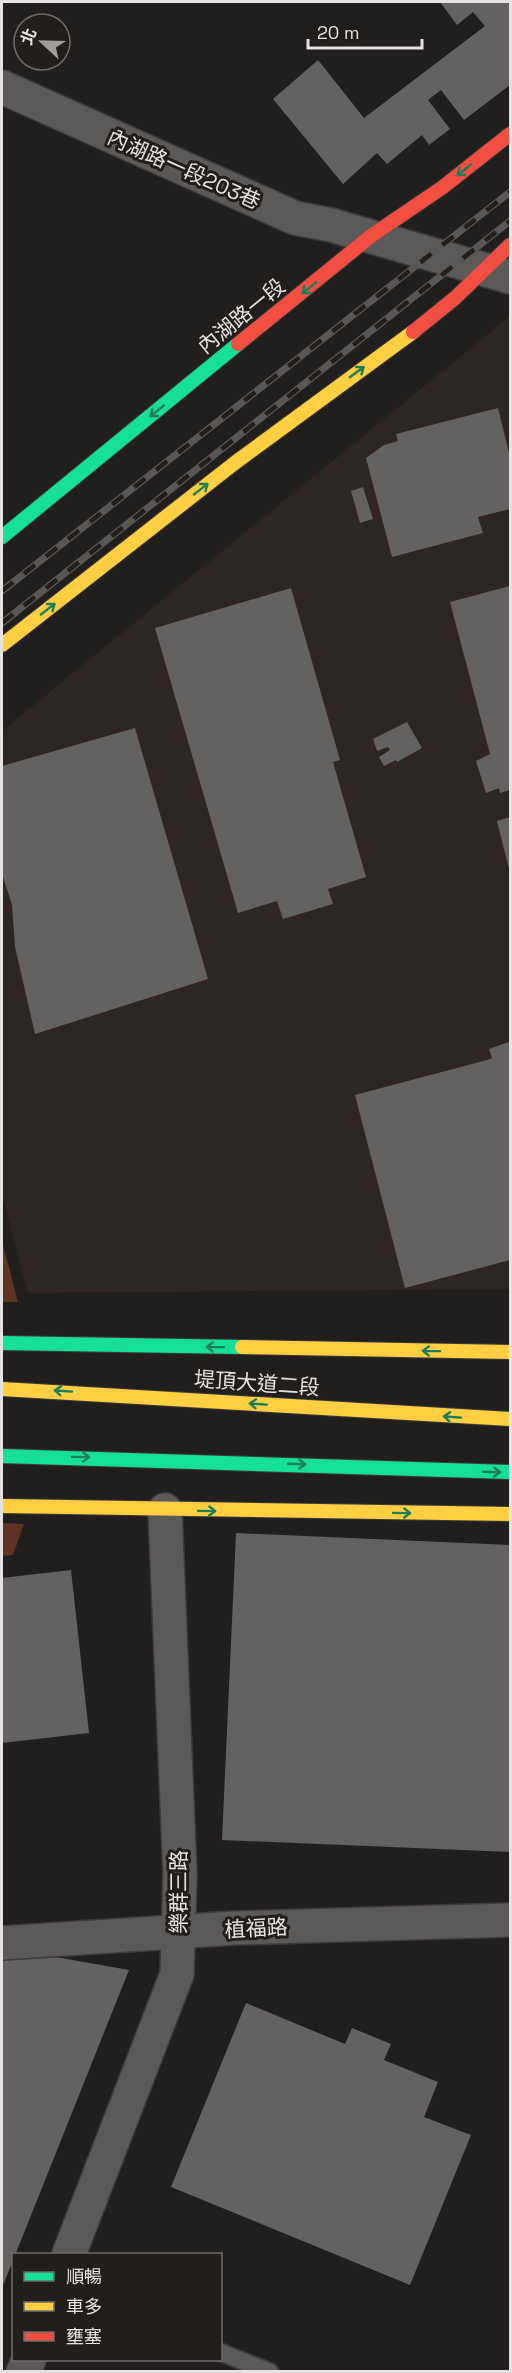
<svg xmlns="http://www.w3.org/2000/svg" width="512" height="2373" font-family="'Space Grotesk','Noto Sans TC',sans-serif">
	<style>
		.built { fill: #2f2522 }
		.green { fill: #5f3323 }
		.building { fill: #646261 }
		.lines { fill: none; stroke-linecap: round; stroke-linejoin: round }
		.lane-casing { stroke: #3e3c3b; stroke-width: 20 }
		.street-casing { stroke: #3e3c3b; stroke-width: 36 }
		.fast-casing { stroke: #3e3c3b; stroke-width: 16 }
		.slow-casing { stroke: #3e3c3b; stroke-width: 16 }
		.jam-casing { stroke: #3e3c3b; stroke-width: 16 }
		.lane { stroke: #5c5a59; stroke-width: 16 }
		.street { stroke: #5c5a59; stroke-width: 33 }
		.fast { stroke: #16e098; stroke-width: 14 }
		.slow { stroke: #ffcf43; stroke-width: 14 }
		.jam { stroke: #f24e42; stroke-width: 14 }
		.rail-casing { stroke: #595756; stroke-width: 7 }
		.rail { stroke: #221e1c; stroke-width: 4.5; stroke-dasharray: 14; stroke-linecap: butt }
		.oneway { stroke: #1c7f5a }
		.labels { text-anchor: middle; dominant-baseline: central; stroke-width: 6; stroke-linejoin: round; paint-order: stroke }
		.street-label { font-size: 21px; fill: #e5e2e1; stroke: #221e1c }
	</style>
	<rect width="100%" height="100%" fill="#211f1d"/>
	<polygon class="built" points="510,316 510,1289 28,1293 2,1196 2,731"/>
	<g class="green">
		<polygon points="2,1241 18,1302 2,1302"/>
		<polygon points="2,1523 24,1524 13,1555 2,1556"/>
	</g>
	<g class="building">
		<polygon points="440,2 510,2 510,85 464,120 441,90 428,100 450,129 429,145 422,135 387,164 377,153 343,184 273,99 318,60 364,118 485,26 473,12 457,25"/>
		<polygon points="498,408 510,457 510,509 478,517 483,533 392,557 366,458 384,445 398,441 396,434"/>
		<polygon points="363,487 373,519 360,523 351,491"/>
		<polygon points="510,586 510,790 500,793 499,788 486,793 476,761 490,754 450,602"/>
		<polygon points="291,588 340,760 333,762 366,877 328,889 333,904 283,919 277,901 238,913 155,628"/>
		<polygon points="407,722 422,748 397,762 396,760 384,766 379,757 390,750 388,747 377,751 373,739"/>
		<polygon points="135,728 208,979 35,1034 15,947 12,905 2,874 2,766"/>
		<polygon points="510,817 510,873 497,821"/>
		<polygon points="509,1042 510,1260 405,1288 355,1095 487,1060 492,1058 489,1049"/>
		<polygon points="236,1533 510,1545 510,1852 222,1840"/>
		<polygon points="71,1570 89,1733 2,1743 2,1578"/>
		<polygon points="39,1954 129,1970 2,2288 2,1955"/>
		<polygon points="246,2003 345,2044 352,2028 391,2044 384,2060 438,2082 424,2117 471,2135 410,2285 171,2187"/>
	</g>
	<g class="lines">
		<defs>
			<polyline id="lane" points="220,2352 270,2372"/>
			<g id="street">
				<polyline points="2,87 295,218 331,225 510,277"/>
				<polyline points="2,1943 235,1928 510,1920"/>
				<polyline points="69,2254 177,1974 180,1875 165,1510"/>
				<polyline points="23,2372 29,2360"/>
			</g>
			<g id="fast">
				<polyline points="2,537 238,344"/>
				<polyline points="2,1343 242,1347"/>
				<polyline points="2,1456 510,1472"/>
			</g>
			<g id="slow">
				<polyline points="2,645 236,462 413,332"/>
				<polyline points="242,1347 510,1352"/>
				<polyline points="2,1389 510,1419"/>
				<polyline points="2,1506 510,1514"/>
			</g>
			<g id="jam">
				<polyline points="413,332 455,298 510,245"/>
				<polyline points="238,344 371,236 443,187 510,134"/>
			</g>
		</defs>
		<use href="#lane" class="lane-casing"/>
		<use href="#street" class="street-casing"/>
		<use href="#fast" class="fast-casing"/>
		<use href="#slow" class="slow-casing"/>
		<use href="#jam" class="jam-casing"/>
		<use href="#lane" class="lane"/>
		<use href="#street" class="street"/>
		<use href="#fast" class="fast"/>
		<use href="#slow" class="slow"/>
		<use href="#jam" class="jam"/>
		<defs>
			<g id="rail">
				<polyline points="2,591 510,192"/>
				<polyline points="2,623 510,221"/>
			</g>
		</defs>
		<use href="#rail" class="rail-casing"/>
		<use href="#rail" class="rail"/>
	</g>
	<defs><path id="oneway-shaft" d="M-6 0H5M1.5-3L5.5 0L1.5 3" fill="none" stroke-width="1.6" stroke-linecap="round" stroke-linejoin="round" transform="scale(1.5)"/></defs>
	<g class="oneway">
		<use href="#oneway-shaft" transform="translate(464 170) rotate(142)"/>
		<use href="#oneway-shaft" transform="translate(309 288) rotate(141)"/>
		<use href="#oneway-shaft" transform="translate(357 372) rotate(-36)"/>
		<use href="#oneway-shaft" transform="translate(157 411) rotate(141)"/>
		<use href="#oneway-shaft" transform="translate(201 489) rotate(-38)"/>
		<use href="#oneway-shaft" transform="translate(48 609) rotate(-38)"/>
		<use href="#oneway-shaft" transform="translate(215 1347) rotate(-179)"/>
		<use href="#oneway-shaft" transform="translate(431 1351) rotate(-179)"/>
		<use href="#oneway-shaft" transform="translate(63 1391) rotate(-176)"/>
		<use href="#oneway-shaft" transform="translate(258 1404) rotate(-176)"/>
		<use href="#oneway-shaft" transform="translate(452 1417) rotate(-176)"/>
		<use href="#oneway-shaft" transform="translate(81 1457) rotate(1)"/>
		<use href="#oneway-shaft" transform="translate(297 1464) rotate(2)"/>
		<use href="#oneway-shaft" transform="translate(492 1472) rotate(2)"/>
		<use href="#oneway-shaft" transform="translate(207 1511) rotate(1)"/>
		<use href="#oneway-shaft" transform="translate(402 1513) rotate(1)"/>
	</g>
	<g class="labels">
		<g class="street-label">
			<text transform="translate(184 169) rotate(24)">內湖路一段203巷</text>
			<text transform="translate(241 316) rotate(-39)">內湖路一段</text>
			<text transform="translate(257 1383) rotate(4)">堤頂大道二段</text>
			<text transform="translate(178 1892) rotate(-90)">樂群三路</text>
			<text transform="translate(256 1928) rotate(-3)">植福路</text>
		</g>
	</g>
	<rect width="512" height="2373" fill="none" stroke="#e5e2e1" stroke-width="6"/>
	<rect x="12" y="2253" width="210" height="108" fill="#221e1c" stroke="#706c6b" stroke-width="1.5"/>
	<rect x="24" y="2272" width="30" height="9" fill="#16e098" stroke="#706c6b" stroke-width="1.5"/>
	<text x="66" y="2283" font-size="18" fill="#e5e2e1">順暢</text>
	<rect x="24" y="2302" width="30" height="9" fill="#ffcf43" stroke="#706c6b" stroke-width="1.5"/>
	<text x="66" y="2313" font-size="18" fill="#e5e2e1">車多</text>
	<rect x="24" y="2332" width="30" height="9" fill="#f24e42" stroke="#706c6b" stroke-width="1.5"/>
	<text x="66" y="2343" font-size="18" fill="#e5e2e1">壅塞</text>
	<g transform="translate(42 42) rotate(292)"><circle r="28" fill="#221e1c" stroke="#706c6b" stroke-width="1.5"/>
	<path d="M0-4.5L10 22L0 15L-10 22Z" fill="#a09e9c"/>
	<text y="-9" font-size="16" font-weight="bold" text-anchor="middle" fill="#e5e2e1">北</text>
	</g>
	<path d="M308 39v9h114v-9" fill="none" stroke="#e5e2e1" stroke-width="3"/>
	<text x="317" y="39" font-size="18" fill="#e5e2e1" stroke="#221e1c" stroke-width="4.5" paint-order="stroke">20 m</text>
</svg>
